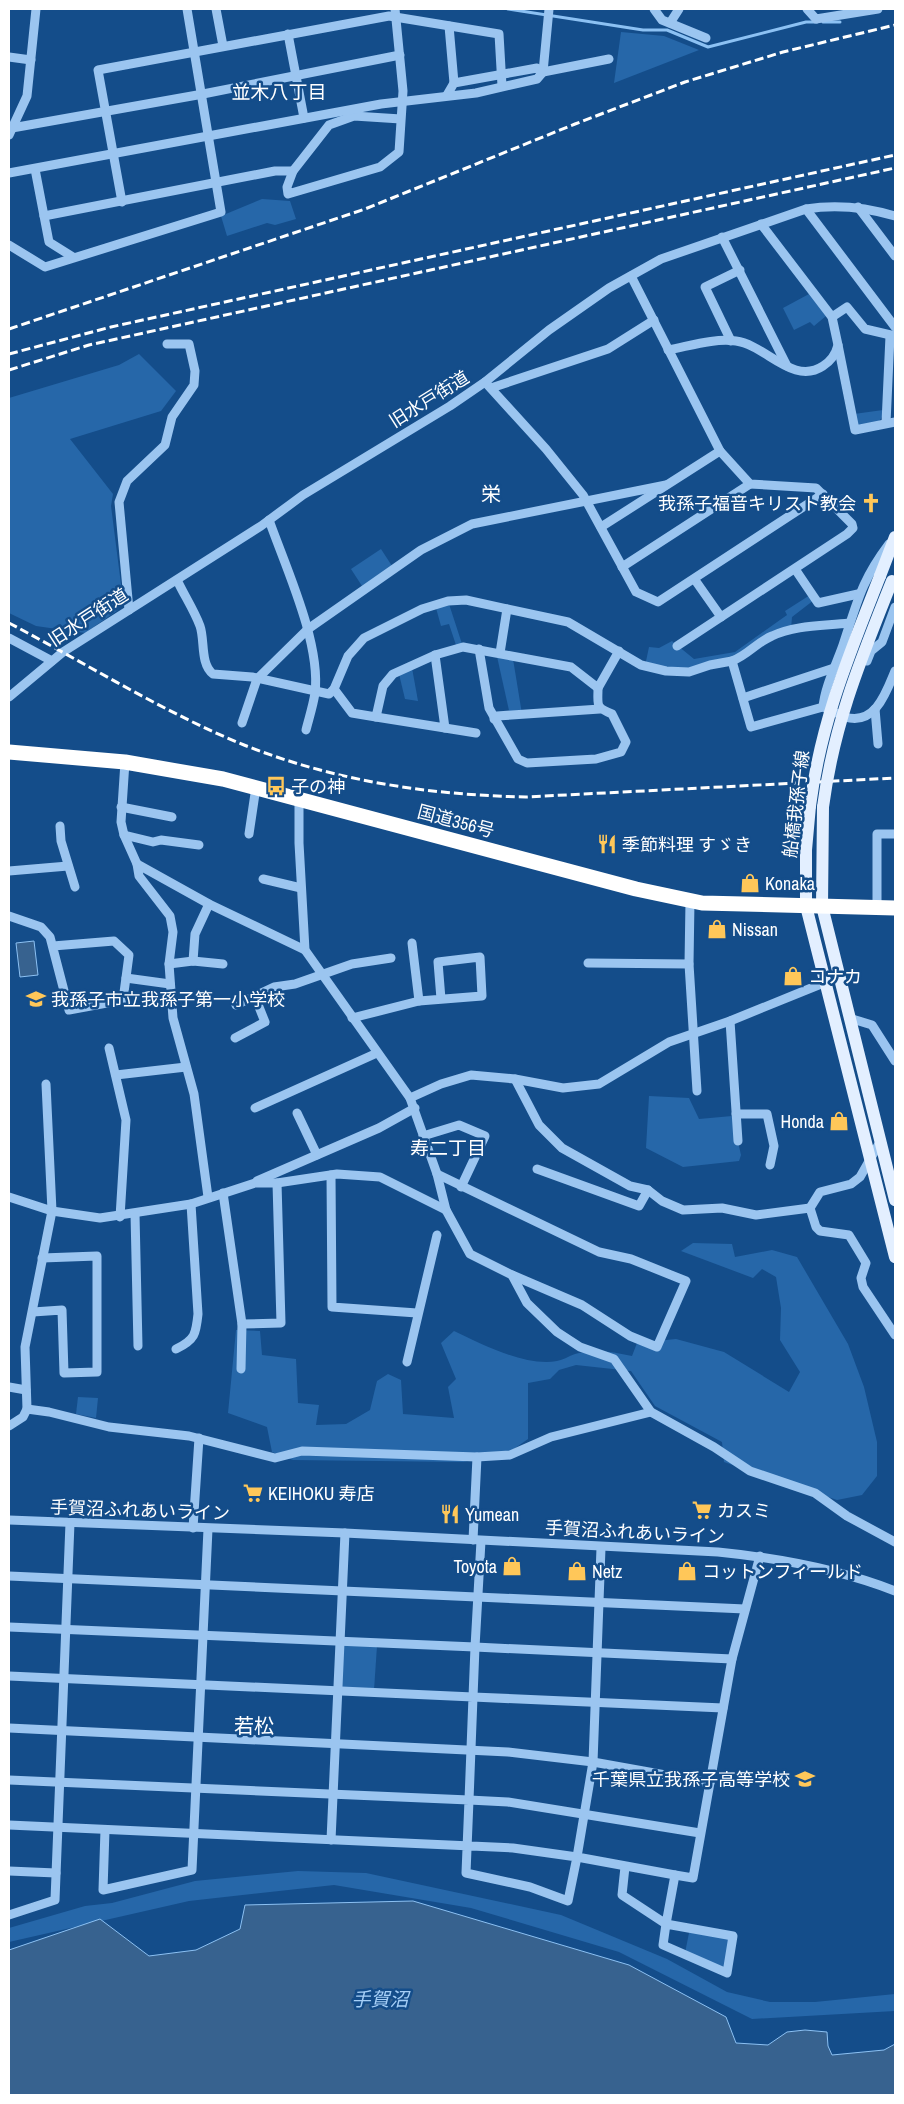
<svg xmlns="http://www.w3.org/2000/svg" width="904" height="2104" font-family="'Archivo Narrow','Noto Sans JP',sans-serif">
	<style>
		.green { fill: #2667a9 }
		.water { fill: #37628f; stroke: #8cc1f3 }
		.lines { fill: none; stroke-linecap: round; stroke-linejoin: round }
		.stream { stroke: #8cc1f3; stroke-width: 3 }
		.minor { stroke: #9bc5f0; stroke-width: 9 }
		.major { stroke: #e3efff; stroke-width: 12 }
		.highway { stroke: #fff; stroke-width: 15 }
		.rail { stroke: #fff; stroke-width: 3; stroke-dasharray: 9 4; stroke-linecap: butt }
		.major-bridge { stroke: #e3efff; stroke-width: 12 }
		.labels { text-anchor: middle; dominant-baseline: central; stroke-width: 5; stroke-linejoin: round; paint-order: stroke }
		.street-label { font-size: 18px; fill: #fff; stroke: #144d8a }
		.poi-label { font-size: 18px; fill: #fff; stroke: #144d8a; text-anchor: start }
		.neighbourhood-label { font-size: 19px; fill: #fff; stroke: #144d8a }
		.water-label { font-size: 19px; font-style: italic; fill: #a6cff7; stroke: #144d8a }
		.quarter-label { font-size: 20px; fill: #fff; stroke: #144d8a }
	</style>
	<rect width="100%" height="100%" fill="#144d8a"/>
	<g class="green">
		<polygon points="621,32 664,36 699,50 614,83"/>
		<polygon points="262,199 290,201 296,219 275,225 267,223 227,236 221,216"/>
		<polygon points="809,294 826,316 814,326 810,322 794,330 783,308"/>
		<polygon points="139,354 176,391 161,411 70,439 113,494 111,506 122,592 118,610 85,633 36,626 9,613 9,398 119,365"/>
		<path d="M883,410C883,425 872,424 860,427L856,424L854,414Z"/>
		<polygon points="381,549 392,566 362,586 351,569"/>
		<polygon points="810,595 814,600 792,617 791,629 743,657 689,672 645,666 649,647 659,648 672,641 694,659 735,652 787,615 785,611"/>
		<polygon points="449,604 463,647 457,648 449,624 441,626 436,608"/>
		<polygon points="496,652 513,659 522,714 510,715"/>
		<polygon points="412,668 418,701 405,699 399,674"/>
		<polygon points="649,1096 689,1098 699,1119 732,1116 741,1155 739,1161 683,1167 646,1148"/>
		<path d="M693,1243L732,1244L735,1257L772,1250L797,1257L848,1344L864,1387L877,1442V1476L862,1495L837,1500L724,1462L722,1442L655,1406L631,1371L576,1365L559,1370L550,1379L528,1383V1439L511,1451L463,1462L293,1460L272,1452L267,1427L228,1413L236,1330L260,1331L262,1355L296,1359L298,1403L319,1405L316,1425L346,1424L370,1410L377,1381L388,1374L401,1380L403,1414L454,1418L448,1387L456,1379L441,1343L454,1331C481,1344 526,1367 557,1361C563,1360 569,1356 575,1354C594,1348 613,1352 632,1356L637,1343L676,1339L724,1352L789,1392L800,1372L780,1340L781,1308L776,1277L762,1269L753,1278L681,1251Z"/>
		<polygon points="78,1397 98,1398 96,1418 76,1414"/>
		<polygon points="342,1643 377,1646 374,1690 339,1688"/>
		<polygon points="298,1871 366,1873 561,1915 667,1959 727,1992 770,2002 815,2002 895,1994 895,2011 752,2019 619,1952 471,1908 334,1885 189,1901 9,1942 9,1928 85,1906 112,1903 195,1881"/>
		<polygon points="690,1928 733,1936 727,1972 685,1953"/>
	</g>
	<g class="water">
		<polygon points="34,941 38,975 20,977 16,943"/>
		<polygon points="413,1901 629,1965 726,2017 736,2043 768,2045 787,2032 805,2030 827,2032 828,2046 832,2055 884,2050 895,2044 895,2095 9,2095 9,1950 100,1919 149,1956 196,1950 240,1929 245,1905"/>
	</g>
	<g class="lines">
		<g class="stream">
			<polyline points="508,9 643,30 667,30 708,47 806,22 817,22"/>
			<polyline points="823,22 840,22"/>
		</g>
		<g class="minor">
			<polyline points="216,9 223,46"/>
			<polyline points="395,9 403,91 399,152 380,167 288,194 287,187 293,171 329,125 354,116 401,119"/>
			<polyline points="654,9 662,20 706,38"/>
			<polyline points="807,9 816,19 878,9"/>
			<polyline points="670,23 679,9"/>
			<polyline points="449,26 454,83"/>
			<polyline points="288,34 304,118"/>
			<polyline points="9,57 31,60"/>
			<polyline points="447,95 454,83 537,68 543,72 609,59"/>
			<polyline points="12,128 203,94 400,55"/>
			<polyline points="9,135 27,96 36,9"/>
			<polyline points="35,169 49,242 73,257"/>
			<polyline points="9,173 381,104 476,93 537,79 543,72 549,9"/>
			<polyline points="122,202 98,70 389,16 499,34 502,86"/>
			<polyline points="858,207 895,256"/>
			<polyline points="806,209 895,327"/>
			<polyline points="44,216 275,171 293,171"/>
			<polyline points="722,237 787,366"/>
			<polyline points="9,245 45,267 221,212 187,9"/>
			<polyline points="631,276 720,451 750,484 816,488 852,524 853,528 847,534 677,646"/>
			<polyline points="832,317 847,307 865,329 895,336"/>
			<polyline points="731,341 705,287 740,270"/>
			<polyline points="838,345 855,430 895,422"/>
			<path d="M668,350C690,346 714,338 736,341C766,345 793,386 823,366C831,361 836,353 838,345L832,317L761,224"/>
			<polyline points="485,382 546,449 583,495 636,592 658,602 823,494"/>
			<polyline points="491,388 608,349 654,320"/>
			<polyline points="886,423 890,336"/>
			<path d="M269,520C286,568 321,643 315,693C313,706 309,718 306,730"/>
			<polyline points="601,527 720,451"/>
			<polyline points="622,567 750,484"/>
			<polyline points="795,569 818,603 858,594"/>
			<path d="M177,580C184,595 194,610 200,626C205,640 200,664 213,674L252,677L329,694L334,689L348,656L364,638L422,609L448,601L466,600L568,622L641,665L666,671L689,672L710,665L732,661L751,727L823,707L836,713"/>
			<polyline points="695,580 721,617"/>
			<polyline points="129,610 119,502 127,481 165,445 172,417 194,385 195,371 189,344 167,344"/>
			<polyline points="9,638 52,661"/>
			<path d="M479,649L489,708L518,759L527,763L596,759L621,752L626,742L612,714C595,707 598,706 598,688"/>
			<polyline points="500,653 507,609"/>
			<path d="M732,661C748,655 757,642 772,636C795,625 823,626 849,623"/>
			<polyline points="867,661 871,651 882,642 895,607"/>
			<polyline points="334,689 352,713 376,717 383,686 393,674 435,655 463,647 571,667 598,688 619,651"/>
			<path d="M9,697L63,652L261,526L303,495L450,406L485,382L549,330L609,288L661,259L806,209C837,204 865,207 895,216"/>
			<polyline points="743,698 834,668"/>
			<path d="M823,707C825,686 836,665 843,645C857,603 861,581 889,544"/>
			<polyline points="875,709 878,744"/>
			<polyline points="376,717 445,728 435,655"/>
			<path d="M845,717C875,726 886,693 895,671"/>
			<polyline points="494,719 497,716 600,709"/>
			<polyline points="242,723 257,679 308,629 421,550 472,524 666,485"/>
			<polyline points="445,728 476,733"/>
			<polyline points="125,762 121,822 124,835 137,864 139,876 170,916 173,932 169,964 173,1018 194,1094 208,1197"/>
			<polyline points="299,798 299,843 305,950 410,1098 437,1174 446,1210 470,1254 512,1275 527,1303 557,1332 580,1347 614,1359 651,1412 714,1447 750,1471 815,1493 847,1516 895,1542"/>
			<polyline points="121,807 172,817"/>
			<polyline points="60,826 61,841 75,887"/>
			<polyline points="249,834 256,787"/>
			<polyline points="124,835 153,842 161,840 199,845"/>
			<polyline points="137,864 209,904 305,950"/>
			<polyline points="9,871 68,866"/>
			<polyline points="263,879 301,888"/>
			<polyline points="877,908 877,834 895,834"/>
			<polyline points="9,916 41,927 50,937 69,1010 123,1000 129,955 114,941 53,946"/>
			<polyline points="412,943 419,1001"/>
			<polyline points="193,961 195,934 209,904"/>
			<polyline points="588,963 689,964 690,901"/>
			<polyline points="169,964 193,961 223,964"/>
			<polyline points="689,964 697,1091"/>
			<polyline points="126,978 170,984"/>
			<polyline points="236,1005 274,987 295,984 352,964 391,958"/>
			<polyline points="352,1018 419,1001 482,996 480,957 438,962 441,999"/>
			<polyline points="849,1018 872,1025 895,1061"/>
			<polyline points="730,1021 738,1141"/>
			<polyline points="235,1038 265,1022 255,997"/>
			<polyline points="109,1048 126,1120 120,1217"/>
			<polyline points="116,1075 186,1067"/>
			<polyline points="515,1079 539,1125 562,1148 630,1186 648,1190 662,1201 683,1210 722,1208 756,1215 810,1208 816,1227 820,1231 849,1235 866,1263 861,1278 863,1287 895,1335"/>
			<polyline points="410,1098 441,1084 471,1075 515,1079 563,1088 599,1084 669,1042 730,1021 826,982"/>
			<polyline points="255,1108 377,1053"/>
			<polyline points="297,1113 317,1155"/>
			<polyline points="736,1114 767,1114 774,1146 770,1165"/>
			<polyline points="423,1136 459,1125 485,1136 461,1187"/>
			<polyline points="537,1169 639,1206 648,1190"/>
			<polyline points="437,1174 599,1252 631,1259 686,1281 657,1347 630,1336 582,1305 512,1275"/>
			<polyline points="331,1175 332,1307 417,1313"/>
			<polyline points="257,1181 379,1128 415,1108"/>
			<polyline points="223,1193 242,1324 241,1369"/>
			<polyline points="9,1197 52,1211 100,1218 191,1204 255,1183 277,1183 337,1174 380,1177 446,1210"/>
			<polyline points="810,1208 820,1192 851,1184 860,1177 880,1142"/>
			<polyline points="135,1214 138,1346"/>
			<polyline points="33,1312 62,1310 64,1373 97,1372 97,1256 42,1258"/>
			<polyline points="242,1324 281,1323 277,1183"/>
			<path d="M176,1349C195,1340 196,1334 198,1314L191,1204"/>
			<polyline points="407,1362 437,1235"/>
			<polyline points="9,1387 26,1390"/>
			<polyline points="27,1409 25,1347 52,1211 46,1084"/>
			<polyline points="9,1426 23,1417 27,1409 49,1412 109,1427 189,1436 275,1458 302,1451 477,1457 510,1455 551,1437 651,1412"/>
			<path d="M9,1520L345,1533L718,1552C778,1558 839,1569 895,1591"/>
			<polyline points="193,1528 199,1438"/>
			<polyline points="473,1540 477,1457"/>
			<polyline points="601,1548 593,1762 577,1857 675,1875"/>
			<polyline points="9,1576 745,1609"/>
			<polyline points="9,1627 475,1647 481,1541"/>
			<polyline points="9,1676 473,1697 469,1800 508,1802 700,1833"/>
			<polyline points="723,1708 473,1697 475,1647 732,1659"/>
			<polyline points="9,1728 508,1752 593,1762 710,1783"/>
			<polyline points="9,1780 469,1800 466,1873 530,1887 568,1901 577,1857 513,1848 9,1825"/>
			<polyline points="105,1830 103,1890 192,1870 208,1529"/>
			<polyline points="331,1840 345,1533"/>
			<polyline points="625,1867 622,1895 666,1924 675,1875 693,1878 732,1659 760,1556"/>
			<polyline points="9,1871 56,1873"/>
			<polyline points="9,1915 55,1900 70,1523"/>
			<polygon points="666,1924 733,1936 727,1973 663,1945"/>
		</g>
		<g class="major">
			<polyline points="880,576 895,537"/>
			<polyline points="810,806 806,850 806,906 895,1257"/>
			<polyline points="823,807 822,906 895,1200"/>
		</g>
		<polyline class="highway" points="9,752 125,762 223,779 636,889 702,903 895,908"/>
		<g class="rail">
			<polyline points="9,329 365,209 575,124 685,82 783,52 895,25"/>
			<polyline points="9,354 111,327 895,155"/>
			<polyline points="9,370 89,345 895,168"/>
			<path d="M9,623C85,663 165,713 244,745C335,781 429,795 526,797L895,778"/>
		</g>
		<g class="major-bridge">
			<path d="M810,806C821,721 849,655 880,576"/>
			<path d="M823,807C834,723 861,659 892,581"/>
		</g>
	</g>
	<defs>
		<symbol id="church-bare" viewBox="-9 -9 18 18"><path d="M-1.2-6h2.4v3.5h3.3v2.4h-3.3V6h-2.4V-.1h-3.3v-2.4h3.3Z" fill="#ffc759" stroke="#144d8a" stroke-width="2.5" paint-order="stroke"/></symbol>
		<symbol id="bus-bare" viewBox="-9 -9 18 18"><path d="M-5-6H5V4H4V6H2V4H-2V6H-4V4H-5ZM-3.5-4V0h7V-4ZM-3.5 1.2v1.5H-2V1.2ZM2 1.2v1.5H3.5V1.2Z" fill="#ffc759" stroke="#144d8a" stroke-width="2.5" paint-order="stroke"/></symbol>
		<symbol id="restaurant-bare" viewBox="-9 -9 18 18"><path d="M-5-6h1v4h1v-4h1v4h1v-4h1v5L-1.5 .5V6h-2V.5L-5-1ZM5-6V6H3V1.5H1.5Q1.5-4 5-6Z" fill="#ffc759" stroke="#144d8a" stroke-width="2.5" paint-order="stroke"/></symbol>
		<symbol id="shop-bare" viewBox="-9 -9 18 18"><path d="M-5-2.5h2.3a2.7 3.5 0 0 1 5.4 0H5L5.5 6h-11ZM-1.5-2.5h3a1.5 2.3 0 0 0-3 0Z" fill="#ffc759" stroke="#144d8a" stroke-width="2.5" paint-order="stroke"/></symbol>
		<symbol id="school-bare" viewBox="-9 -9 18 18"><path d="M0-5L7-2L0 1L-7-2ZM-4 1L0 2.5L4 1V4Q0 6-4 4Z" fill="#ffc759" stroke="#144d8a" stroke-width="2.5" paint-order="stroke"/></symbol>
		<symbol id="supermarket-bare" viewBox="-9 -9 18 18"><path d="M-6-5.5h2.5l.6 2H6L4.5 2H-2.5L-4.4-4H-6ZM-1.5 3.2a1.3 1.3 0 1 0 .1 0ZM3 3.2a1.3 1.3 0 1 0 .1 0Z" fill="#ffc759" stroke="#144d8a" stroke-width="2.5" paint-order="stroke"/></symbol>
	</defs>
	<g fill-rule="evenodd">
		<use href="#church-bare" x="857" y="489" width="28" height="28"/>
		<use href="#bus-bare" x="262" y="772" width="28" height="28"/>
		<use href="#restaurant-bare" x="593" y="830" width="28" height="28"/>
		<use href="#shop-bare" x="736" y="869" width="28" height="28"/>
		<use href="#shop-bare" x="703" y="915" width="28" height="28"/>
		<use href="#shop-bare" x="779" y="962" width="28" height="28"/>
		<use href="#school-bare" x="22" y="985" width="28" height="28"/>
		<use href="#shop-bare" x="825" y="1107" width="28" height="28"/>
		<use href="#supermarket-bare" x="239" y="1479" width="28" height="28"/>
		<use href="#supermarket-bare" x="688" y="1496" width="28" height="28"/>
		<use href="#restaurant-bare" x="436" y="1500" width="28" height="28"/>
		<use href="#shop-bare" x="498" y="1552" width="28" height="28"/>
		<use href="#shop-bare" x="563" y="1557" width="28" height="28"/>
		<use href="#shop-bare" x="673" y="1557" width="28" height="28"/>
		<use href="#school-bare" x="791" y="1765" width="28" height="28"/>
	</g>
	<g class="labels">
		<g class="street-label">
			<text transform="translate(429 399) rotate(-32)">旧水戸街道</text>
			<text transform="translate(88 617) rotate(-33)">旧水戸街道</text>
			<text transform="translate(796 804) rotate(-83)">船橋我孫子線</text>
			<text transform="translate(456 821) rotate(15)">国道356号</text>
			<text transform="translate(140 1510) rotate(2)">手賀沼ふれあいライン</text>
			<text transform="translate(635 1532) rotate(3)">手賀沼ふれあいライン</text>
		</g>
		<g class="poi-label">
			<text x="856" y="503" text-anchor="end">我孫子福音キリスト教会</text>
			<text x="291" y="786">子の神</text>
			<text x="622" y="844">季節料理 すゞき</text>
			<text x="765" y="883">Konaka</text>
			<text x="732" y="929">Nissan</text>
			<text x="808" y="976">コナカ</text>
			<text x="51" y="999">我孫子市立我孫子第一小学校</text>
			<text x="824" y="1121" text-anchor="end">Honda</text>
			<text x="268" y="1493">KEIHOKU 寿店</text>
			<text x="717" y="1510">カスミ</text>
			<text x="465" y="1514">Yumean</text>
			<text x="497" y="1566" text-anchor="end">Toyota</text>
			<text x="592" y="1571">Netz</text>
			<text x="702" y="1571">コットンフィールド</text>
			<text x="790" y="1779" text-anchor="end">千葉県立我孫子高等学校</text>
		</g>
		<g class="neighbourhood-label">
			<text x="279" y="92">並木八丁目</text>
			<text x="448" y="1148">寿二丁目</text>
		</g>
		<g class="water-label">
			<text x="380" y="1999">手賀沼</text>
		</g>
		<g class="quarter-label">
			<text x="491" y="493">栄</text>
			<text x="254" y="1725">若松</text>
		</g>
	</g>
	<rect width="904" height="2104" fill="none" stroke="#ffffff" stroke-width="20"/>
</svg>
